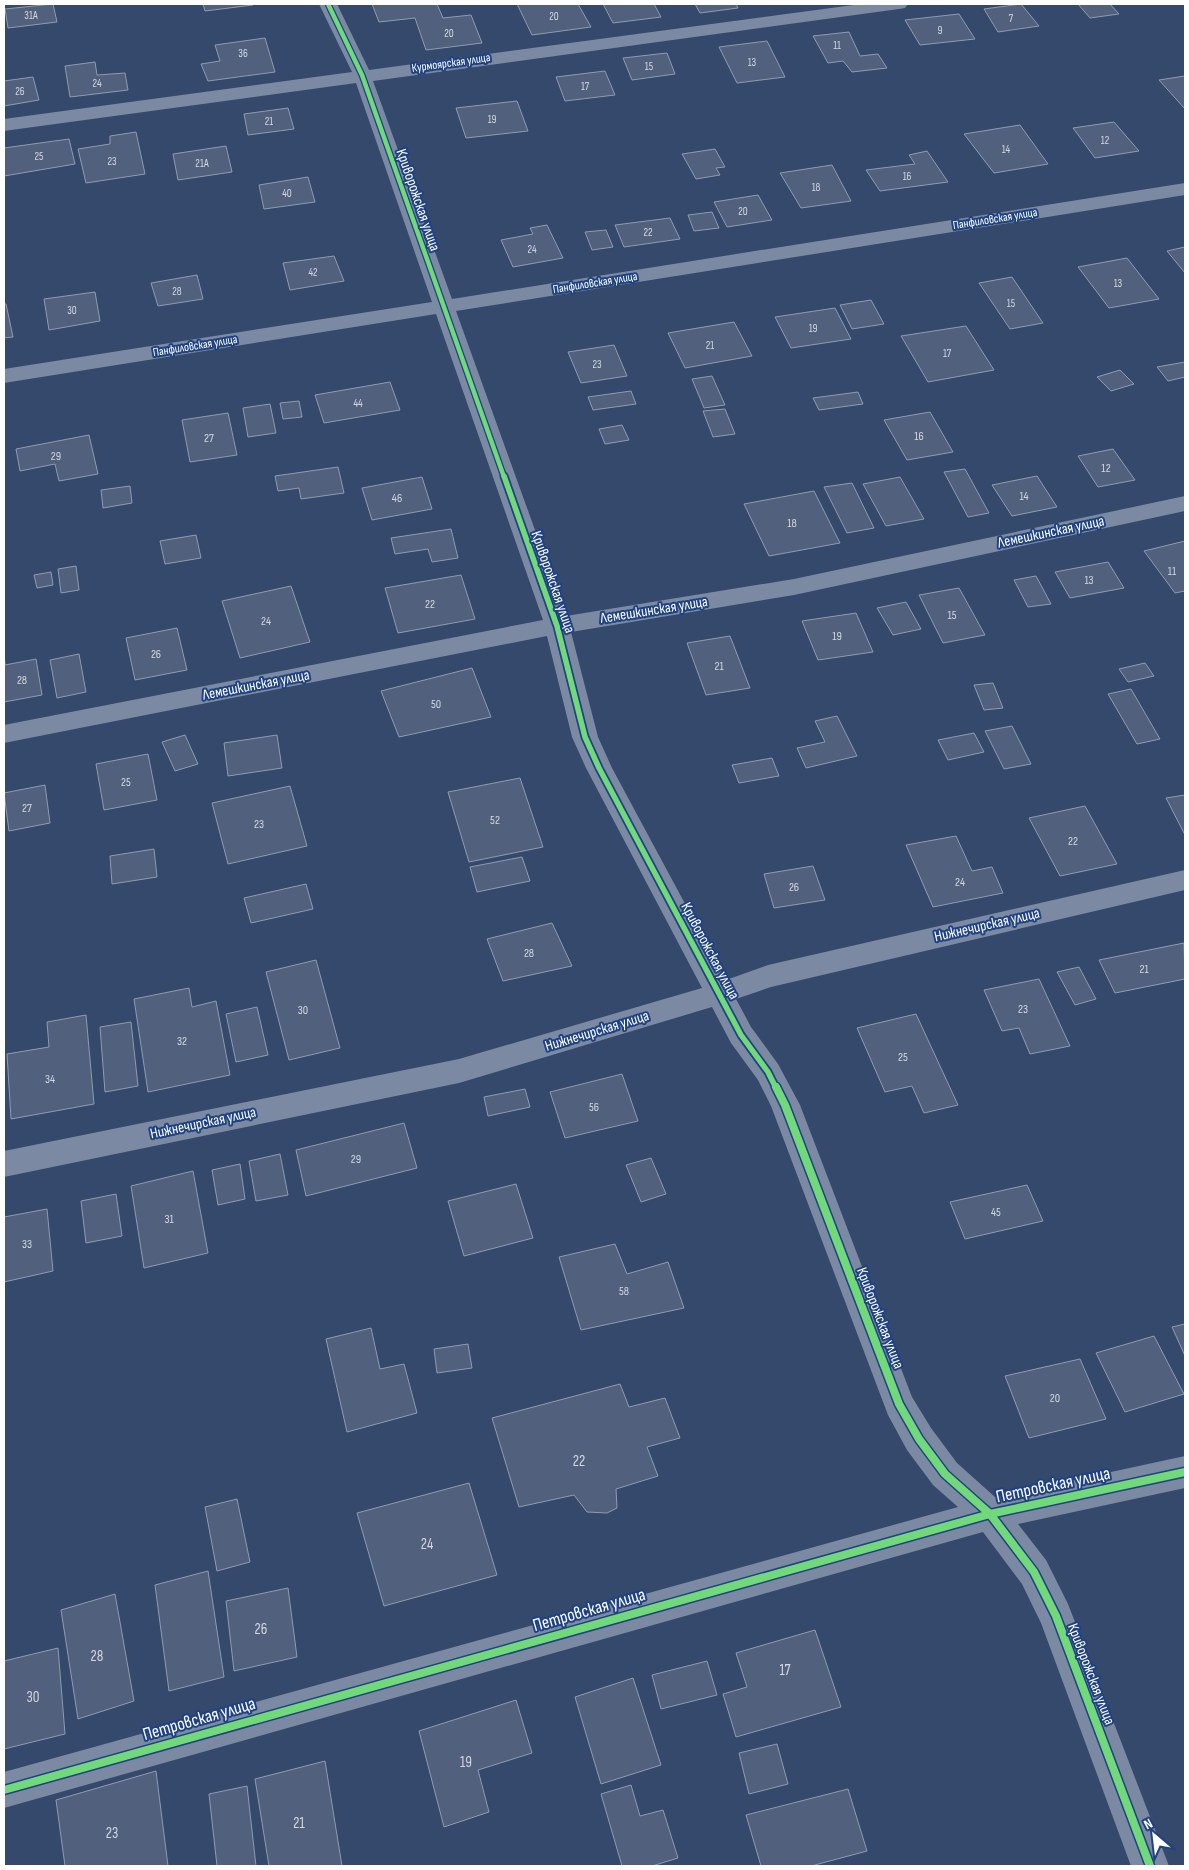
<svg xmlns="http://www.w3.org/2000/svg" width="1189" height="1870" font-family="'Sofia Sans Condensed',sans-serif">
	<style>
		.building { fill: #51617d; stroke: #8f9bb0 }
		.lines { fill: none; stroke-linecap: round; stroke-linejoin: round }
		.minor { fill: #7b8aa2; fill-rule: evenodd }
		.cycleway-far2-casing { stroke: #1f4283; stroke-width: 7 }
		.cycleway-far1-casing { stroke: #1f4283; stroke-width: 9 }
		.cycleway-casing { stroke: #1f4283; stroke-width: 11 }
		.cycleway-far2 { stroke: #71d979; stroke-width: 4.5 }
		.cycleway-far1 { stroke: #71d979; stroke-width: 5.5 }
		.cycleway { stroke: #71d979; stroke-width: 8 }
		.labels { text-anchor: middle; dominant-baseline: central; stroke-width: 4; stroke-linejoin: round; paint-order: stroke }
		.far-number-label { font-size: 11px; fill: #d4d8de }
		.far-street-label { font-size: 12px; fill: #fff; stroke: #1f4283 }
		.number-label { font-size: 12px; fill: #d4d8de }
		.street-label { font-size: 15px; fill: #fff; stroke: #1f4283 }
		.near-number-label { font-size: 15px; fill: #d4d8de }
		.near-street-label { font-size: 18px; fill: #fff; stroke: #1f4283 }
	</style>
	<rect width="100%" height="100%" fill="#35496c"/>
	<g class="building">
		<polygon points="53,4 57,22 8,28 5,9"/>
		<polygon points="203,4 252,4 253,5 205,11"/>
		<polygon points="372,4 437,4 443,18 471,15 482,43 426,50 415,18 379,22"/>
		<polygon points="517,4 578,4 591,27 532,35"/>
		<polygon points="603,4 654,4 661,17 613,23"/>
		<polygon points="695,4 736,4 738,8 700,13"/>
		<polygon points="1021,4 1039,26 998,32 984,9"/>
		<polygon points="1078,4 1110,4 1119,14 1090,18"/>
		<polygon points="959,14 975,39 920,45 905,20"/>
		<polygon points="849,32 860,56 878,54 887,68 852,72 843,61 828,63 813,36"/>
		<polygon points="265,38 275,72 208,81 201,64 220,61 215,45"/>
		<polygon points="767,41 785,77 737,83 719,47"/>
		<polygon points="667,53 675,74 632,80 623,58"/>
		<polygon points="95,62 97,75 125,73 128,90 70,97 65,66"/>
		<polygon points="605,71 615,95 565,101 556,77"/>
		<polygon points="1185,76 1185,109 1159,80"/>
		<polygon points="33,77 39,100 4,106 4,81"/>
		<polygon points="517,101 528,131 466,138 456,108"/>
		<polygon points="288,108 294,129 248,135 244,114"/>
		<polygon points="1114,122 1139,151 1095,158 1073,128"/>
		<polygon points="1020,125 1048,164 994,173 964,134"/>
		<polygon points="136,132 145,174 86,183 78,149 110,144 110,136"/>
		<polygon points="69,139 75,164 4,176 4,148"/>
		<polygon points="226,146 232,172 178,180 173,154"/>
		<polygon points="715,149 725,167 716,168 720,175 696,179 682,154"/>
		<polygon points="927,151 948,182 880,191 866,170 915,164 909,155"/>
		<polygon points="832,165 851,201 801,208 780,173"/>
		<polygon points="308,177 315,202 264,209 259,185"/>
		<polygon points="758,195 772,220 727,227 714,202"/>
		<polygon points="712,212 719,228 694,231 688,215"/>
		<polygon points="670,218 680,239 624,247 615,225"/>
		<polygon points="547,225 563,258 513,267 501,240 533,234 530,228"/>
		<polygon points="606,230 613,247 592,250 585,232"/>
		<polygon points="1185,247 1185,273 1167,251"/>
		<polygon points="334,256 344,281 290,290 283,263"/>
		<polygon points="1127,258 1159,299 1109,308 1078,267"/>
		<polygon points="197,275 203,299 158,306 151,283"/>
		<polygon points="1012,277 1043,323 1010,329 979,283"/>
		<polygon points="95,292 100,321 49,330 44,299"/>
		<polygon points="871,300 884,324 852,329 840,305"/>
		<polygon points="4,304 6,304 13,337 4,338"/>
		<polygon points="835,308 851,339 791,348 775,317"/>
		<polygon points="734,322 752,356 685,368 668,333"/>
		<polygon points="966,326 994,370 928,382 901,336"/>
		<polygon points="614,345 627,376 581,383 568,352"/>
		<polygon points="1185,362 1185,377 1168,381 1157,367"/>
		<polygon points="1120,370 1134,384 1111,391 1097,377"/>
		<polygon points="712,376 725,405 704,408 692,379"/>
		<polygon points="390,382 400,410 324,423 315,395"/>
		<polygon points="631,391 636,404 593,410 588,397"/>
		<polygon points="858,392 863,404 819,410 813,398"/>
		<polygon points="299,401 302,417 283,419 280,403"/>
		<polygon points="270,404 276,433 248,437 243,408"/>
		<polygon points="725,409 735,434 713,437 703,411"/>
		<polygon points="930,412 953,452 907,460 884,420"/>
		<polygon points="228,413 237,455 190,462 182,420"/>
		<polygon points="622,425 629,440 605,444 599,429"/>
		<polygon points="89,435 98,474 59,481 55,464 20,471 16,449"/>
		<polygon points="1113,449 1135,480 1098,487 1078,456"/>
		<polygon points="338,467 344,493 301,499 299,488 278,491 275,476"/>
		<polygon points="965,469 989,513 968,517 944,472"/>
		<polygon points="1037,476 1057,507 1012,516 992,485"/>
		<polygon points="422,477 432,509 372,520 362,488"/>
		<polygon points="900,477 924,519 886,526 863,484"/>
		<polygon points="852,483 874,528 847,533 824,487"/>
		<polygon points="130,486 132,503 103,508 101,490"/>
		<polygon points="814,491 840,543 769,556 744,504"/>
		<polygon points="451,529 458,558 432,562 428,549 395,554 391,538"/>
		<polygon points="196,535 201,558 165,564 160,541"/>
		<polygon points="1185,541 1185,591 1175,593 1144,551"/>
		<polygon points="1108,562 1124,588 1070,598 1055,572"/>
		<polygon points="76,566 79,590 61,593 58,569"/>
		<polygon points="51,572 53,585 37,588 34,575"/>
		<polygon points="461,575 475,619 398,633 385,588"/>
		<polygon points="1036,576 1051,604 1028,607 1014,580"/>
		<polygon points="291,586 310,642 240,658 222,601"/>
		<polygon points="959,588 985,635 943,643 919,595"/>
		<polygon points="906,602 921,629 893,635 877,608"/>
		<polygon points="856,613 873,652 818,660 802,621"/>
		<polygon points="177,628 187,670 135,680 126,638"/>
		<polygon points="730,636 750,688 706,695 687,643"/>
		<polygon points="4,653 5,665 36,659 42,695 4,702"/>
		<polygon points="79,654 86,692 57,698 50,660"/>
		<polygon points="1145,663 1154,676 1128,682 1119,669"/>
		<polygon points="472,668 491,717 399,737 381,691"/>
		<polygon points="993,683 1003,708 984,710 974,685"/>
		<polygon points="1131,689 1160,739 1137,744 1108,694"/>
		<polygon points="837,716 857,756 806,768 797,748 825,742 815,721"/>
		<polygon points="1012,726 1031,764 1004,769 985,731"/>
		<polygon points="974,733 984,752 948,760 938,740"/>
		<polygon points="185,735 198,764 175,771 162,742"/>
		<polygon points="277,735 282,768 228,776 224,743"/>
		<polygon points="148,754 157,800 104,810 96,764"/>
		<polygon points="772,758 779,776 739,783 732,765"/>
		<polygon points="520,778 543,847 469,862 448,792"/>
		<polygon points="45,785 50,823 9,831 4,793"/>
		<polygon points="290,786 307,846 228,864 212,803"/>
		<polygon points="1185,795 1185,835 1166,798"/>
		<polygon points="1085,806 1117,864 1060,876 1029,818"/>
		<polygon points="956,836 972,871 992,867 1003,893 933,907 906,845"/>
		<polygon points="154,849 157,877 112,884 110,856"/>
		<polygon points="522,857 530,881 477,892 470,867"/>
		<polygon points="813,866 825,900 774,908 764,874"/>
		<polygon points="306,884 313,909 251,923 244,898"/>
		<polygon points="552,923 572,966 503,981 487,939"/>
		<polygon points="1184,943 1185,979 1115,993 1099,960"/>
		<polygon points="316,960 340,1048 289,1060 266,972"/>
		<polygon points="1079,967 1096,999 1075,1005 1057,972"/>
		<polygon points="1039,979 1070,1046 1030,1054 1019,1028 1002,1031 984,990"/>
		<polygon points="189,988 192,1007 216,1001 230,1075 148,1092 134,999"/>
		<polygon points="257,1007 268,1055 236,1062 226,1014"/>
		<polygon points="916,1014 958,1105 924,1113 912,1086 885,1092 857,1028"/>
		<polygon points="86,1015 94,1104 11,1119 7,1054 49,1047 47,1022"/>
		<polygon points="131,1022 138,1086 105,1092 100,1027"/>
		<polygon points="622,1074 638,1121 565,1138 550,1092"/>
		<polygon points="525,1089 530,1107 488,1116 484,1097"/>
		<polygon points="404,1123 417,1168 306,1196 296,1150"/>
		<polygon points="280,1154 288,1195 256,1201 249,1161"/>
		<polygon points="651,1158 666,1194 641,1202 626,1165"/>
		<polygon points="240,1164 245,1199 218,1205 212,1170"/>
		<polygon points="193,1171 208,1253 144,1268 131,1186"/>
		<polygon points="516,1184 533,1238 464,1256 448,1201"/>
		<polygon points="1027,1185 1043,1221 965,1239 950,1202"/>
		<polygon points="116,1194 122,1236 86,1243 81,1201"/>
		<polygon points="47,1209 53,1271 4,1282 4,1217"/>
		<polygon points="615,1244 627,1274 668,1262 684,1308 581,1330 559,1257"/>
		<polygon points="1185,1324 1185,1356 1172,1327"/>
		<polygon points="371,1328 380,1369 404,1364 417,1413 347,1432 326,1339"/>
		<polygon points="1154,1336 1184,1394 1125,1412 1096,1353"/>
		<polygon points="468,1344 472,1368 437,1373 434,1349"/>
		<polygon points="1080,1359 1106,1419 1029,1438 1005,1376"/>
		<polygon points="620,1384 629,1407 665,1398 680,1438 647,1447 658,1476 616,1489 617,1508 607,1513 587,1512 574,1495 519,1507 492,1418"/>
		<polygon points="469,1483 497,1575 384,1606 357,1513"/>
		<polygon points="237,1499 250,1562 217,1571 205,1507"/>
		<polygon points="208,1571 224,1677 169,1691 155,1585"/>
		<polygon points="288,1588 297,1657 234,1671 226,1601"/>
		<polygon points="115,1594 134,1701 78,1719 61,1610"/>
		<polygon points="815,1630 841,1707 736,1737 723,1694 747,1687 736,1653"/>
		<polygon points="58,1648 65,1734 4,1749 4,1661"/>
		<polygon points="707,1661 717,1695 661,1709 652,1675"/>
		<polygon points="633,1678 661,1765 601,1784 575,1697"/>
		<polygon points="516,1700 532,1753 478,1770 489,1812 444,1827 419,1731"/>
		<polygon points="777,1744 788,1784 749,1794 739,1753"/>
		<polygon points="325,1761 342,1866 269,1866 255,1779"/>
		<polygon points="156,1771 168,1866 65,1866 56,1800"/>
		<polygon points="631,1785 640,1816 663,1810 678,1858 652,1866 622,1866 601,1794"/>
		<polygon points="247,1786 256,1866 217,1866 209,1794"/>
		<polygon points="848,1789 867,1851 811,1866 761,1866 746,1815"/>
	</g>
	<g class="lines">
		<polygon class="minor" points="319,4 337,4 369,70 861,4 908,4 905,8 899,9 373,81 452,299 1185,183 1185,195 456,311 566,616 794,579 1185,496 1185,511 794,595 571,632 598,737 612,768 726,980 768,965 1185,870 1185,890 771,987 736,999 751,1027 778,1064 800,1105 912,1397 931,1428 957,1463 995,1497 1185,1456 1185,1488 1018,1524 1046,1560 1068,1604 1169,1866 1131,1866 1041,1623 1022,1584 983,1532 4,1808 4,1772 958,1507 933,1485 907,1450 888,1415 771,1106 758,1080 731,1043 712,1007 459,1083 4,1177 4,1151 459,1059 702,988 586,768 572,737 547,636 4,743 4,725 543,620 436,314 4,383 4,369 432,302 356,83 4,131 4,119 352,72"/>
		<defs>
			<polyline id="cycleway-far2" points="328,4 362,75 504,477"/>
			<polyline id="cycleway-far1" points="504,476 557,626 585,737 599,768 741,1035 768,1072 776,1088"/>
			<g id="cycleway">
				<polyline points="776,1087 785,1105 899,1404 919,1439 945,1474 990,1514 1034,1572 1056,1616 1150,1866"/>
				<polyline points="4,1790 990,1514 1185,1472"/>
			</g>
		</defs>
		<use href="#cycleway-far2" class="cycleway-far2-casing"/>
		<use href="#cycleway-far1" class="cycleway-far1-casing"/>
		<use href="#cycleway" class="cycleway-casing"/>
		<use href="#cycleway-far2" class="cycleway-far2"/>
		<use href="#cycleway-far1" class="cycleway-far1"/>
		<use href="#cycleway" class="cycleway"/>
	</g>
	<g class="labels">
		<g class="far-number-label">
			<text x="31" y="15">31А</text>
			<text x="554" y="16">20</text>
			<text x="1011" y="18">7</text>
			<text x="940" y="30">9</text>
			<text x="449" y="33">20</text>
			<text x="837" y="45">11</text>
			<text x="243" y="53">36</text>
			<text x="752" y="62">13</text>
			<text x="649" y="66">15</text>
			<text x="97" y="83">24</text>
			<text x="585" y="86">17</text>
			<text x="20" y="91">26</text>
			<text x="492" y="119">19</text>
			<text x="269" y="121">21</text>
			<text x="1105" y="140">12</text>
			<text x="1006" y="149">14</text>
			<text x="39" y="156">25</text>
			<text x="112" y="161">23</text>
			<text x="202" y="163">21А</text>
			<text x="907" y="176">16</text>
			<text x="816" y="187">18</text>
			<text x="287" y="193">40</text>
			<text x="743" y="211">20</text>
			<text x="648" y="232">22</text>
			<text x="532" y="249">24</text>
			<text x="313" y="272">42</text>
			<text x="1118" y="283">13</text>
			<text x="177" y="291">28</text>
			<text x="1011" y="303">15</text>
			<text x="72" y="310">30</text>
			<text x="813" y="328">19</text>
			<text x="710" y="345">21</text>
			<text x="947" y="353">17</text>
			<text x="597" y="364">23</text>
			<text x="358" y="403">44</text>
		</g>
		<g class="far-street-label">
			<text transform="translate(451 63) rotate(-8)">Курмоярская улица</text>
			<text transform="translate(995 219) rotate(-9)">Панфиловская улица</text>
			<text transform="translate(595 283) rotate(-9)">Панфиловская улица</text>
			<text transform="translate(195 346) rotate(-9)">Панфиловская улица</text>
		</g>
		<g class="number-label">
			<text x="919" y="436">16</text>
			<text x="209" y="438">27</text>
			<text x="56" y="456">29</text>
			<text x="1106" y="468">12</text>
			<text x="1024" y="496">14</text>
			<text x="397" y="498">46</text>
			<text x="792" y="523">18</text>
			<text x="1172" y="571">11</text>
			<text x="1089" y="580">13</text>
			<text x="430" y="604">22</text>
			<text x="952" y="615">15</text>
			<text x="266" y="621">24</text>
			<text x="837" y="636">19</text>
			<text x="156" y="654">26</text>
			<text x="719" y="666">21</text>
			<text x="22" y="680">28</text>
			<text x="436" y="704">50</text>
			<text x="126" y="782">25</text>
			<text x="27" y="808">27</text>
			<text x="495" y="820">52</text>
			<text x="259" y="824">23</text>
			<text x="1073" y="841">22</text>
			<text x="960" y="882">24</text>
			<text x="794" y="887">26</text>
			<text x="529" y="953">28</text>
			<text x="1144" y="969">21</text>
			<text x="1023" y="1009">23</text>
			<text x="303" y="1010">30</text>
			<text x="182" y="1041">32</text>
			<text x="903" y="1057">25</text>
			<text x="50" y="1079">34</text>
			<text x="594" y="1107">56</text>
			<text x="356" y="1159">29</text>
			<text x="996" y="1212">45</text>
			<text x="169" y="1219">31</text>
			<text x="27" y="1244">33</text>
			<text x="624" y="1291">58</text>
			<text x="1055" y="1398">20</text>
		</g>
		<g class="street-label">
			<text transform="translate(418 200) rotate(71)">Криворожская улица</text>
			<text transform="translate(1051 532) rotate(-12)">Лемешкинская улица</text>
			<text transform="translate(553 582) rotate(71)">Криворожская улица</text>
			<text transform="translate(654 610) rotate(-9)">Лемешкинская улица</text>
			<text transform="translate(256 685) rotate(-11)">Лемешкинская улица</text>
			<text transform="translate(987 925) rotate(-13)">Нижнечирская улица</text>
			<text transform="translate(710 951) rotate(62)">Криворожская улица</text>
			<text transform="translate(597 1031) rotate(-17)">Нижнечирская улица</text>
			<text transform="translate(203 1123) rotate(-12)">Нижнечирская улица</text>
			<text transform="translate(880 1318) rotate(69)">Криворожская улица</text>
			<text transform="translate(1091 1674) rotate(69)">Криворожская улица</text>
		</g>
		<g class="near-number-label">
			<text x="579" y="1461">22</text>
			<text x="427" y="1544">24</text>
			<text x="261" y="1629">26</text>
			<text x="97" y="1656">28</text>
			<text x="785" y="1670">17</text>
			<text x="33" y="1697">30</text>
			<text x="466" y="1762">19</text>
			<text x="299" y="1823">21</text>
			<text x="112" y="1833">23</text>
		</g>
		<g class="near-street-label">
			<text transform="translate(1053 1485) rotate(-12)">Петровская улица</text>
			<text transform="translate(589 1610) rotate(-16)">Петровская улица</text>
			<text transform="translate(199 1719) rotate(-16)">Петровская улица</text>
		</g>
	</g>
	<rect width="1189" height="1870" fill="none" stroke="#ffffff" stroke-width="10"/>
	<g transform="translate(1154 1835) rotate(332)" stroke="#1f4283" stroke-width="4" paint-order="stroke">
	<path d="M0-4L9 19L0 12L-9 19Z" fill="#ffffff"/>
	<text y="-8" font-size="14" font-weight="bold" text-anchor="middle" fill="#ffffff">N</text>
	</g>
</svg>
